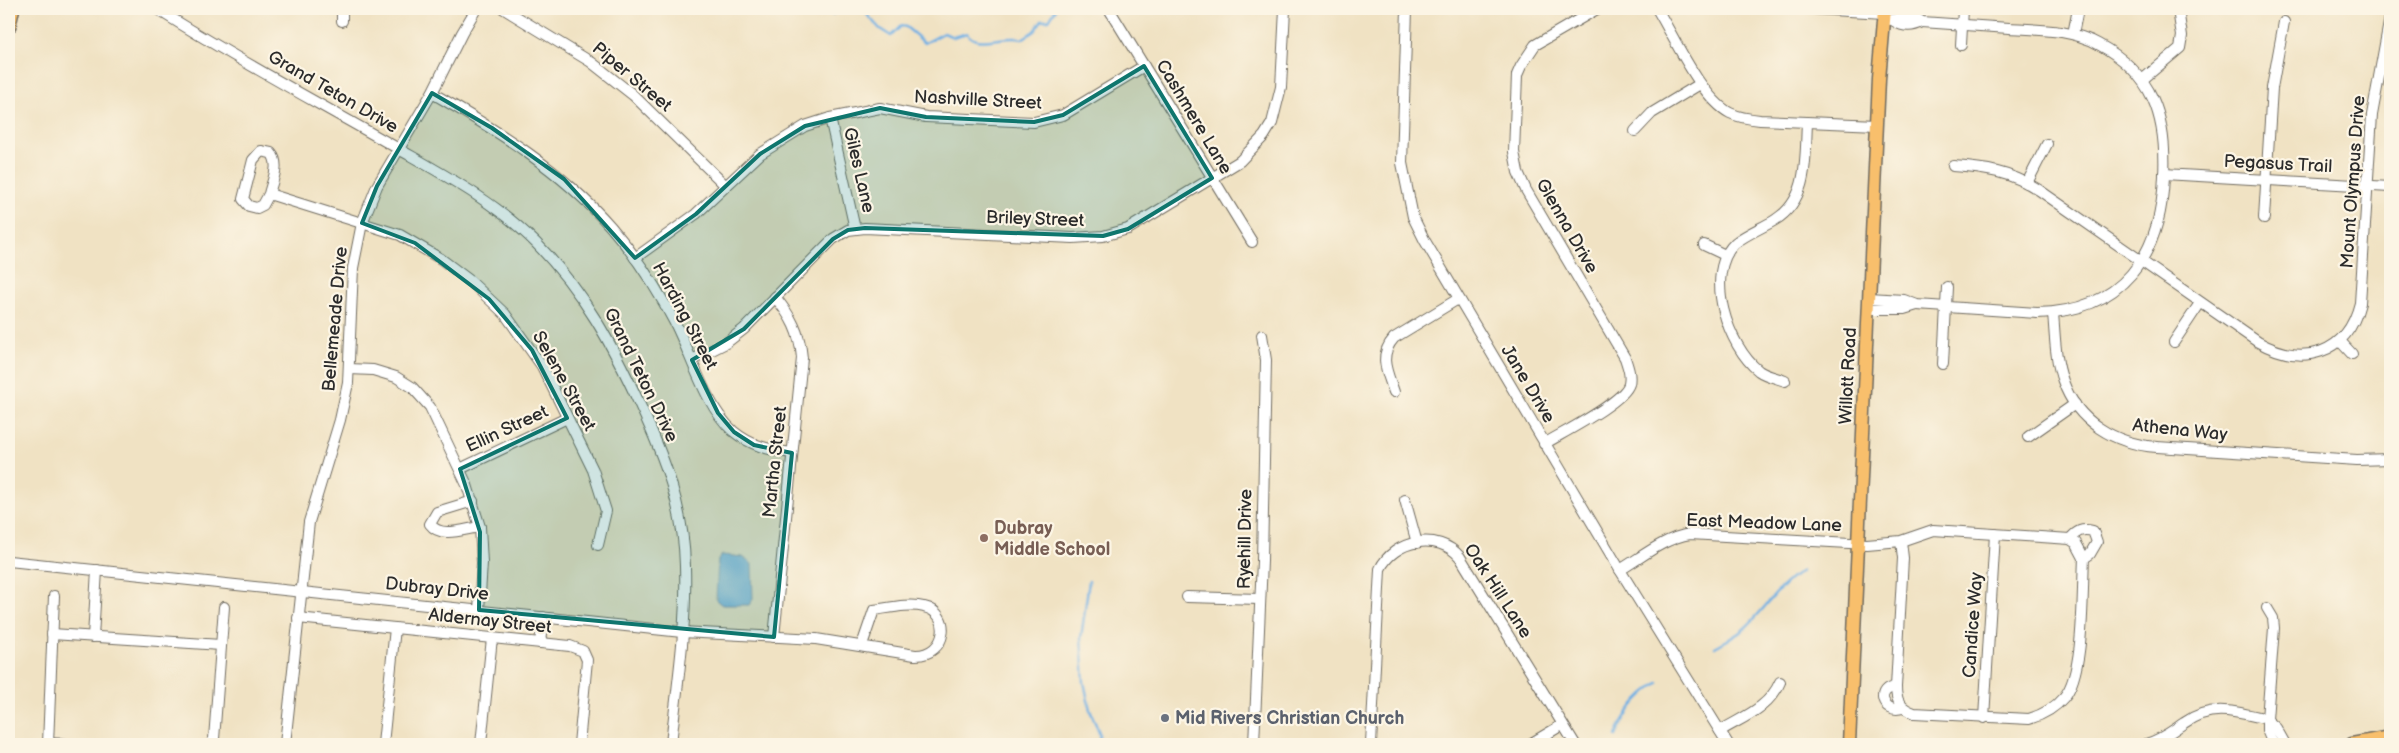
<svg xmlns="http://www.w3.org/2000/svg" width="2399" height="753" font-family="'Balsamiq Sans',sans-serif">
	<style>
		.water { fill: #70b0e4; stroke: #4e6e88 }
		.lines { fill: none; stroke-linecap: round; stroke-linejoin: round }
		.stream { stroke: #70b0e4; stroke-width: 2.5 }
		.minor-casing { stroke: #706b60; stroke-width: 12 }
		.major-casing { stroke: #706b60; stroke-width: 15 }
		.minor { stroke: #fff; stroke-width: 10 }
		.major { stroke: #f8bf6c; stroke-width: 12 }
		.marked { fill: #0f766e; fill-opacity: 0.2; stroke: #0f766e; stroke-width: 4; stroke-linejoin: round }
		.education-dot { fill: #8d6e63; stroke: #fcf5e5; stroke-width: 2 }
		.worship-dot { fill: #6b7280; stroke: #fcf5e5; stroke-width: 2 }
		.labels { text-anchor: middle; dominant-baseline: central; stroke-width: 4.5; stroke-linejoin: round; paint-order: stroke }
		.street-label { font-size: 18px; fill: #2b2b2b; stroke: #fcf5e5 }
		.education-label { font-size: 18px; font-weight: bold; fill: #785e54; stroke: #fcf5e5; text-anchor: start }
		.worship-label { font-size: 18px; font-weight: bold; fill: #5b616d; stroke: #fcf5e5; text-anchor: start }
	</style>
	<rect width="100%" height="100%" fill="#fcf5e5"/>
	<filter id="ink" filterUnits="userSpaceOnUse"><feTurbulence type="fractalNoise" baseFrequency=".02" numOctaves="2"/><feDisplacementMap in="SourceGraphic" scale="10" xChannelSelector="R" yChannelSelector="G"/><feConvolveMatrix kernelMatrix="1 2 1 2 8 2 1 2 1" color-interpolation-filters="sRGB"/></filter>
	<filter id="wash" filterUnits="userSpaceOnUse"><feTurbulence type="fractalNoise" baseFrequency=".0096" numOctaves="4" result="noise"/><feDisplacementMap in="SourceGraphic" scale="20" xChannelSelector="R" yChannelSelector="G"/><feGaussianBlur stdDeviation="1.12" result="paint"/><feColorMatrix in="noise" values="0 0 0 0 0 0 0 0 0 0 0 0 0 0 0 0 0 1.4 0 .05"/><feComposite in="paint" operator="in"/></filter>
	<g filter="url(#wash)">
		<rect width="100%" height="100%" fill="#f0e2c3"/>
		<polygon class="water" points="722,555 743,557 752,564 753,599 749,605 722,605 716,600 718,560"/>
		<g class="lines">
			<g class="stream">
				<polyline points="821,9 833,14 838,9"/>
				<path d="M862,9L880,29L891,36L901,26L906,27L925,43L944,33L953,37L967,33C975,49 1004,34 1022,39L1034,31L1042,20H1049L1056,9"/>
				<polyline points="1089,581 1081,638 1084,682 1090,710 1100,735 1097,744"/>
				<path d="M1715,647C1725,641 1737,636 1745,628C1765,610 1779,584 1802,571"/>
				<path d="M1616,736C1624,714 1638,696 1658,683"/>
			</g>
		</g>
	</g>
	<g filter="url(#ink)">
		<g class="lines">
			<defs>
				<g id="minor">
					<path d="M157,9C235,59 317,102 397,148C446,176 497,203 536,243C584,292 612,344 640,405C664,457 684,508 685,566C687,626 677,685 671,744"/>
					<polyline points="342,9 342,21"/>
					<polyline points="504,9 591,62 633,95 726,186"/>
					<polyline points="1109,9 1252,242"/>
					<polyline points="1407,9 1402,163 1413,217 1425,241 1620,570 1728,744"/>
					<path d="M1657,9C1674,37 1701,98 1730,113C1740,118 1750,119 1760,120L1877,125"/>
					<polyline points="1813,9 1885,13"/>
					<path d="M1894,21C1903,27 1913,27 1922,22"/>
					<polyline points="2073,34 2077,14"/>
					<polyline points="1961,45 1963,9"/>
					<polyline points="2142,80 2180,48 2182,36 2179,16"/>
					<path d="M432,93C498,131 560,169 611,227C636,256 658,290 676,325C692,357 706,407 733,431C751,446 770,450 792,453"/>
					<polyline points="830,118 855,229"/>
					<polyline points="1635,131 1652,113 1700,84"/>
					<path d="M1953,166C1985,168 2011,172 2039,190L2258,342C2303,367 2347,355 2360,303L2372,115L2390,17"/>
					<polyline points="2164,174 2390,187"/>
					<polyline points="2027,183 2047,144"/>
					<path d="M269,194L263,205L257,208L249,206L243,199L253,160L261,151L271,153C281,164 272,181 269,194L400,235L441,259L469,280L505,314L542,366L593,470L606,511L598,545"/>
					<polyline points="2264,218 2272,88 2284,22"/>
					<polyline points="1704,245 1725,255"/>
					<polyline points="635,258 696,214 760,154 805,126 830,118 880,108 926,117 1034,122 1063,115 1144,66"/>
					<path d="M1869,298L1904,300L1917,305L2037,313C2122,312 2161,256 2164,176C2167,117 2153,73 2098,44C2071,29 2039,30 2009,28C1980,26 1951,24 1922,22C1910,12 1898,21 1884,20"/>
					<polyline points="1868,309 1904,309 1917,305"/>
					<path d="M2053,313C2055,335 2055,360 2063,381C2077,422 2115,444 2157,447L2357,460L2390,459"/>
					<polyline points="2340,341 2352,354"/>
					<polyline points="2174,342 2200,303"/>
					<polyline points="692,360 726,343 744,329 833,239 848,230 865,228 1073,238 1103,236 1128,229 1240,161 1264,136 1272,123 1281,87 1285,9"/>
					<polyline points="1943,364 1947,287"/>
					<polyline points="349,369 373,370 396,377 412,387 430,407 467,485 480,527 482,563 479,610"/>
					<path d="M1785,381C1777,378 1766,376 1759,371C1728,347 1703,274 1735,243C1748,233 1762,228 1775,220C1809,199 1805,158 1807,123"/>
					<path d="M1394,392C1387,371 1378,356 1394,338L1458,299"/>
					<polyline points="2028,437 2075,404"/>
					<path d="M1544,444C1562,433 1624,402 1629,384C1631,375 1628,367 1625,358L1526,190L1518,172L1514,152L1517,75L1521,66L1535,45L1597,9"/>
					<polyline points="460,469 567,418"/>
					<polyline points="1405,500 1417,543"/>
					<path d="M473,501L437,512L430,524C441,539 464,529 480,527"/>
					<path d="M2070,539C2077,531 2082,528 2093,531L2097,542L2090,554L2084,558"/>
					<path d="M9,561L682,632L816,639L915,655C947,656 953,613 924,607C909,603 889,608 874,610L862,645"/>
					<path d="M1620,570C1642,557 1664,538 1690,534L1867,544L1901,541L1933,530L2070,539L2076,543L2084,558C2082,590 2085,674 2064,697C2055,708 2042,715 2029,719L1914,713C1900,708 1896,701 1896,687L1903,558L1901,541"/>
					<polyline points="1187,597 1260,599"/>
					<polyline points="2267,608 2273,618 2274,628 2267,719 2267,730 2273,744"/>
					<polyline points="298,618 570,646 583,651 587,660 579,744"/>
					<polyline points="52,634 221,645"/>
					<polyline points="93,637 97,570"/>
					<path d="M774,637L802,358C800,333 791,316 775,297"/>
					<polyline points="540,643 543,617"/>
					<path d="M1896,687C1875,688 1881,714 1903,708"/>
					<polyline points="1984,718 1995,534"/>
					<polyline points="2268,721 2276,728 2285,744"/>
					<path d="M1720,731C1743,717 1769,708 1780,682"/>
					<polyline points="48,743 67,744"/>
					<polyline points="48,744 54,596"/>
					<polyline points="211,744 214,739 224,607"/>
					<polyline points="285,744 309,522 340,420 348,383 353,268 362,223 377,186 432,93 462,33 476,9"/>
					<polyline points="383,744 395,628"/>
					<polyline points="481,744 492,638"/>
					<polyline points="1254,744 1262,561 1266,360 1262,335"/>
					<path d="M1371,744L1380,569C1394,540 1438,531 1460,557L1575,744"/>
					<polyline points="1530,744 1562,725"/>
					<path d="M2146,744C2161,740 2172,731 2184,723C2212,703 2236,712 2267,719"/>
				</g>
				<g id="major">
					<polyline points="9,27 13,9"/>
					<polyline points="1849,744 1879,79 1885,9"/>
					<polyline points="2352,744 2390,737"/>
				</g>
			</defs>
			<use href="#minor" class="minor-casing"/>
			<use href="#major" class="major-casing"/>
			<use href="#minor" class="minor"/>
			<use href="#major" class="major"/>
		</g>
	</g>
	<path class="marked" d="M1144,66L1212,178L1128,229L1103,236L865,228L848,230L833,239L744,329L692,360L718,413L734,432L754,445L792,453L774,637L479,610L480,532L460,469L567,418L532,350L489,299L415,243L362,223L377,186L432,93L492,128L564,179L635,258L696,214L760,154L805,126L880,108L926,117L1034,122L1063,115Z"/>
	<circle class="education-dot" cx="984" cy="538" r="5"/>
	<circle class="worship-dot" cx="1165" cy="718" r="5"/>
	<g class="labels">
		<g class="street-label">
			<text transform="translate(632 77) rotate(40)">Piper Street</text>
			<text transform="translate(333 92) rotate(30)">Grand Teton Drive</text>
			<text transform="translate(978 100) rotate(3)">Nashville Street</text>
			<text transform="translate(1194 117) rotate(59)">Cashmere Lane</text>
			<text transform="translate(2278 164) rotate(3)">Pegasus Trail</text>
			<text transform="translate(859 170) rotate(77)">Giles Lane</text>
			<text transform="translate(2353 182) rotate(-86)">Mount Olympus Drive</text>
			<text transform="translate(1035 219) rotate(2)">Briley Street</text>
			<text transform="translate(1567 226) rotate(60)">Glenna Drive</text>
			<text transform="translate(685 316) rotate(62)">Harding Street</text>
			<text transform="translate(335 319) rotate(-85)">Bellemeade Drive</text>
			<text transform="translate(641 375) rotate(64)">Grand Teton Drive</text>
			<text transform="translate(1848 376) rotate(-87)">Willott Road</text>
			<text transform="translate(564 381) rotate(61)">Selene Street</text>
			<text transform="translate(1528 384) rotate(59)">Jane Drive</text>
			<text transform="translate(507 429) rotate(-25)">Ellin Street</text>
			<text transform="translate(2180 430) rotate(6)">Athena Way</text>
			<text transform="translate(775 462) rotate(-84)">Martha Street</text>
			<text transform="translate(1764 523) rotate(2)">East Meadow Lane</text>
			<text transform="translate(1245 539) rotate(-89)">Ryehill Drive</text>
			<text transform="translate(437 589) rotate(6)">Dubray Drive</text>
			<text transform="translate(1498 591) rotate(57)">Oak Hill Lane</text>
			<text transform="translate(490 621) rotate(6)">Aldernay Street</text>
			<text transform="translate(1973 625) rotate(-86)">Candice Way</text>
		</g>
		<g class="education-label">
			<text x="994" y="528">Dubray<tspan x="994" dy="21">Middle School</tspan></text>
		</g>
		<g class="worship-label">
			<text x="1175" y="718">Mid Rivers Christian Church</text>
		</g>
	</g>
	<rect width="2399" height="753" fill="none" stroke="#fcf5e5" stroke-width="30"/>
</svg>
